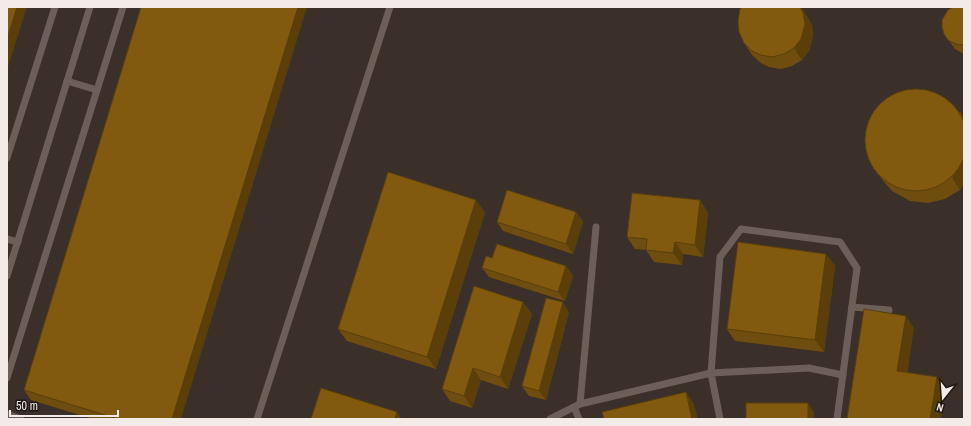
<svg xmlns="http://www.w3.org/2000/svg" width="971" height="426" font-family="'Archivo Narrow',sans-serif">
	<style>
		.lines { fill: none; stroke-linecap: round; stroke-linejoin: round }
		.service { stroke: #6c5e58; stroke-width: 7 }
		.wall { fill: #6f4d0e }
		.shaded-wall { fill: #5a3f0b }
		.building { fill: #815a10; stroke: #5a3f0b }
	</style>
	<rect width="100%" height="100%" fill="#3b2f29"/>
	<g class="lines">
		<g class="service">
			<polyline points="67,81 97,90"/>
			<polyline points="7,158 55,7"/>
			<polyline points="7,239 18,242"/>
			<polyline points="7,276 90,7"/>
			<polyline points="852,307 889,310"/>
			<polyline points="7,378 123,7"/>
			<polyline points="580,404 711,373 720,257 741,229 840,242 857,268 837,419"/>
			<polyline points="574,407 579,419"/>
			<polyline points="7,414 21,419"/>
			<polyline points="257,419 390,7"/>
			<polyline points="550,419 580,404 596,227"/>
			<polyline points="720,419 711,373 809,368 843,375"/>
		</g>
	</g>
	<g class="wall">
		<polygon points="742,7 801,7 806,15 812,25 813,36 809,51 802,60 792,66 781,69 769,67 761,63 752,55 744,43"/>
		<polygon points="964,7 964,54 955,49 944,34"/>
		<polygon points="960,112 964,118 964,184 960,190 945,199 928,203 910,201 892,191 881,178 872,166"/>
		<polygon points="700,200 708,213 703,257 683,254 682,265 654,262 646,250 635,249 627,237"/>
		<polygon points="485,212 436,369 347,341 338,329"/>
		<polygon points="576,212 583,222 573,254 503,231 497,222"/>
		<polygon points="826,254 835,266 824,352 735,341 727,329"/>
		<polygon points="492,258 566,266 573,276 565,301 489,277 482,268"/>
		<polygon points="523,302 532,314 508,389 481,380 472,408 450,401 442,389"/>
		<polygon points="569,312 546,400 529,396 522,386"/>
		<polygon points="24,390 181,419 93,419 31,400"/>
	</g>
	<g class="shaded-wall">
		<polygon points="17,7 27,7 7,70 7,39"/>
		<polygon points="298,7 307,7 181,419 172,419"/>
		<polygon points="800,7 801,7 806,15 812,25 813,36 809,51 802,60 794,48"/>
		<polygon points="960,112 964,118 964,122"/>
		<polygon points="964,158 964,184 960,190 952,178"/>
		<polygon points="476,200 485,212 436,369 427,357"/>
		<polygon points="700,200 708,213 703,257 695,245"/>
		<polygon points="576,212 583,222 573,254 566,244"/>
		<polygon points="675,242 683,254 682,265 673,253"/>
		<polygon points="826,254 835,266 824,352 815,340"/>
		<polygon points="566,266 573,276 565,301 558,292"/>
		<polygon points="523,302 532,314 508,389 500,377"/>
		<polygon points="563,302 569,312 546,400 539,391"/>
		<polygon points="906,316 914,328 906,383 897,371"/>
		<polygon points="473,368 481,380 472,408 464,396"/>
		<polygon points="937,377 945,389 941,419 930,419"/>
		<polygon points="686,392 694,404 698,419 692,419"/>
		<polygon points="808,403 814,412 814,419 808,419"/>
		<polygon points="397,412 402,419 395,419"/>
	</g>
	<g class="building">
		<polygon points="7,7 17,7 7,39"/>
		<polygon points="141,7 298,7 172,419 118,419 24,390"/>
		<polygon points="742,7 800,7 803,13 805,24 801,39 794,48 784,54 772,57 761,55 752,51 744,43 739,32 738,21 740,9"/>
		<polygon points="953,7 964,7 964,45 956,44 948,40 944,34 942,27 942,20 948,10"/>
		<circle cx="916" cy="140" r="51"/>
		<polygon points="388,172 476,200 427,357 338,329"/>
		<polygon points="507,190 576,212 566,244 497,222"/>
		<polygon points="632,193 700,200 695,245 675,242 673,253 646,250 647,239 627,237"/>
		<polygon points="738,242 826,254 815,340 727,329"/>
		<polygon points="497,244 566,266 558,292 482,268 486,256 492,258"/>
		<polygon points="474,286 523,302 500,377 473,368 464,396 442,389"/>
		<polygon points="546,298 563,302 539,391 522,386"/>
		<polygon points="864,309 906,316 897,371 937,377 930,419 847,419"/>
		<polygon points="321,388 397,412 395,419 311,419"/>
		<polygon points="686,392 692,419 604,419 602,412"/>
		<rect x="746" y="403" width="62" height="16"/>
	</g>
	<rect width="971" height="426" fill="none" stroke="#f3ebe7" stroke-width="16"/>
	<g transform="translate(943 398) rotate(197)" stroke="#1e1916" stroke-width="3" paint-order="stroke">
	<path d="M0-3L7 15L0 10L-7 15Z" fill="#f3ebe7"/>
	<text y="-6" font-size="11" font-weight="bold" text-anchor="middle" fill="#f3ebe7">N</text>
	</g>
	<path d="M10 410v6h108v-6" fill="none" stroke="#f3ebe7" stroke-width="2"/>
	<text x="16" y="410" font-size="12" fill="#f3ebe7" stroke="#1e1916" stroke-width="3" paint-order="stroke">50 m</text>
</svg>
